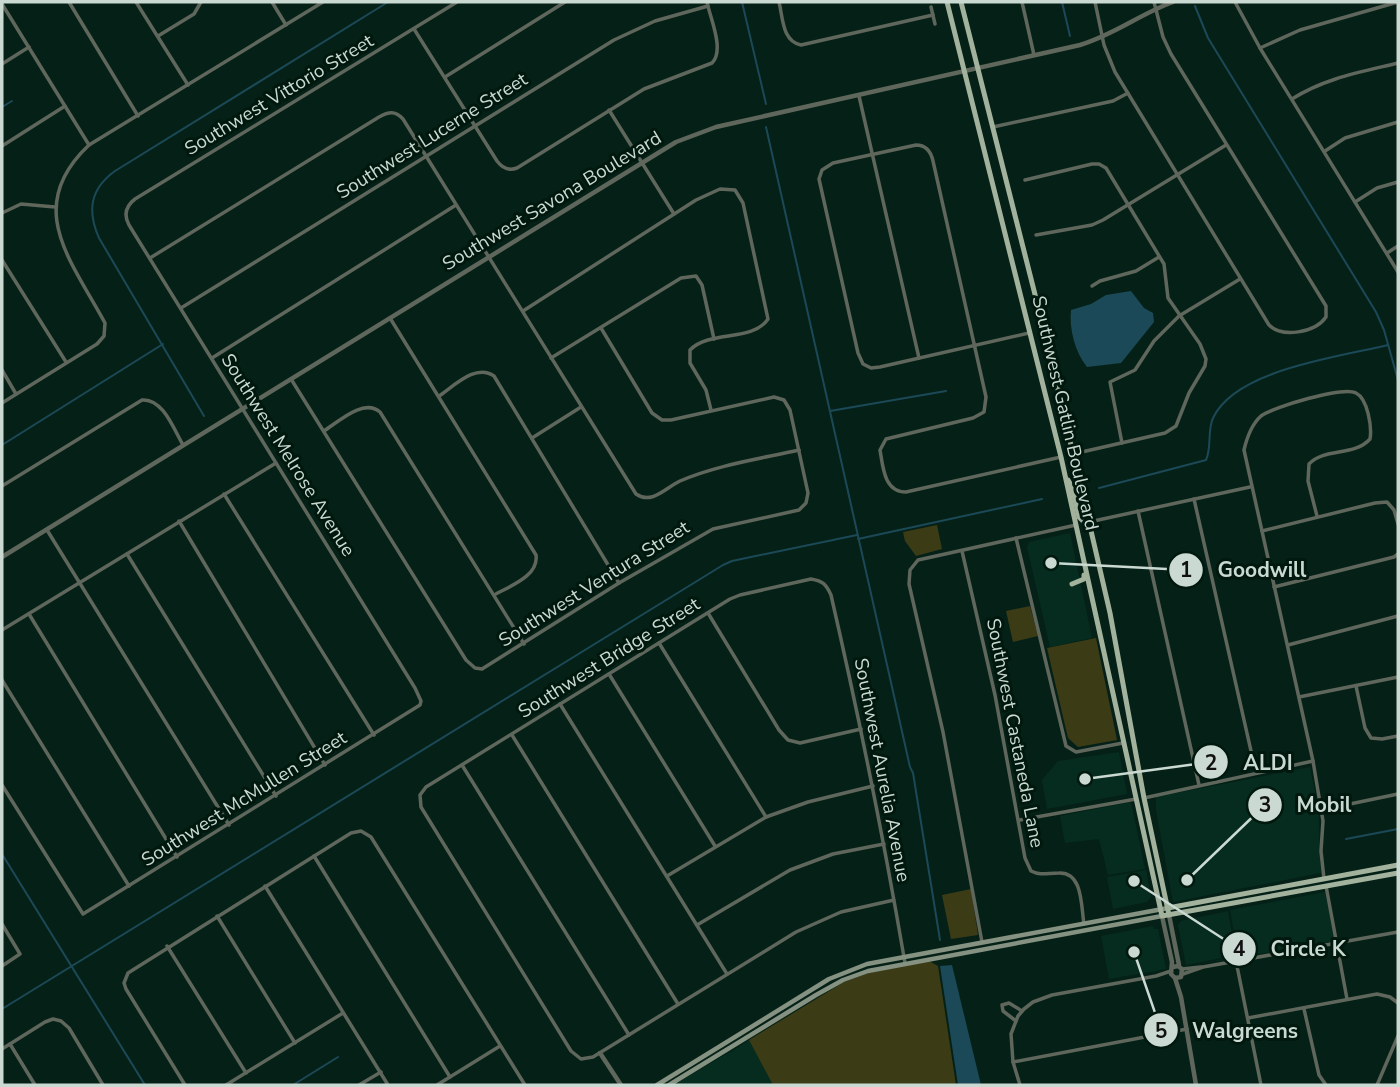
<svg xmlns="http://www.w3.org/2000/svg" width="1400" height="1087" font-family="'Nunito Sans',sans-serif">
  <style>
    .built { fill: #062c1f }
    .green { fill: #3b3b16 }
    .water { fill: #1c4957 }
    .lines { fill: none; stroke-linecap: round; stroke-linejoin: round }
    .stream { stroke: #1c4957; stroke-width: 2 }
    .minor { stroke: #5f665c; stroke-width: 3.5 }
    .tertiary { stroke: #5f665c; stroke-width: 4.5 }
    .secondary { stroke: #859181; stroke-width: 4.5 }
    .primary { stroke: #a3b29d; stroke-width: 5 }
    .labels { text-anchor: middle; dominant-baseline: central; stroke-width: 6; stroke-linejoin: round; paint-order: stroke }
    .street-label { font-size: 19px; fill: #cadad2; stroke: #00180e }
    .leader { fill: none; stroke: #cadad2; stroke-width: 2.5 }
    .callout-dot { fill: #cadad2; stroke: #00180e; stroke-width: 2.5 }
    .mark-label { font-size: 21px; text-anchor: middle; font-weight: bold; fill: #111 }
    .callout-label { font-size: 21px; text-anchor: middle; font-weight: bold; fill: #cadad2; stroke: #00180e; stroke-width: 6; stroke-linejoin: round; paint-order: stroke }
  </style>
  <rect width="100%" height="100%" fill="#052117"/>
  <g class="built">
    <polygon points="1070,533 1092,638 1050,647 1027,547 1029,542"/>
    <polygon points="1119,752 1127,794 1047,809 1042,780 1058,761"/>
    <polygon points="1310,767 1318,807 1321,873 1173,902 1156,810 1156,797"/>
    <polygon points="1131,802 1145,869 1108,875 1099,839 1065,843 1060,816"/>
    <polygon points="1146,870 1151,897 1147,902 1113,909 1107,877"/>
    <polygon points="1325,892 1335,941 1200,964 1238,956 1230,910"/>
    <polygon points="1228,911 1236,955 1186,965 1178,925 1181,921"/>
    <polygon points="1153,926 1154,929 1158,929 1166,969 1109,979 1101,936"/>
    <polygon points="749,1040 773,1085 673,1085 737,1048"/>
  </g>
  <g class="green">
    <polygon points="937,525 942,549 916,556 905,541 903,532"/>
    <polygon points="1030,606 1038,636 1013,642 1006,611"/>
    <polygon points="1096,638 1117,740 1078,747 1068,738 1047,648"/>
    <polygon points="971,889 978,935 951,939 942,895"/>
    <polygon points="929,961 938,966 956,1085 773,1085 749,1040 844,982 868,973"/>
  </g>
  <g class="water">
    <path d="M1131,291L1144,308L1153,313L1154,322L1121,363L1087,367C1075,352 1069,329 1071,310L1091,304L1106,295Z"/>
    <polygon points="952,965 981,1085 958,1085 940,966"/>
  </g>
  <g class="lines">
    <g class="stream">
      <polyline points="742,2 766,104"/>
      <polyline points="1062,2 1070,36"/>
      <polyline points="1195,6 1208,38 1376,312 1384,330 1398,380"/>
      <polyline points="2,107 12,101"/>
      <polyline points="766,127 910,767 913,773 940,940"/>
      <polyline points="830,411 946,391"/>
      <path d="M204,416L99,238C87,211 90,189 115,171L388,2"/>
      <polyline points="2,445 163,344"/>
      <path d="M1099,488L1206,460C1212,447 1207,431 1213,418C1236,369 1340,357 1388,345"/>
      <polyline points="858,539 1042,499"/>
      <polyline points="1346,839 1398,829"/>
      <polyline points="2,854 145,1085"/>
      <polyline points="2,1009 723,565 732,561 857,535"/>
      <polyline points="293,1085 338,1057"/>
    </g>
    <g class="minor">
      <polyline points="69,2 138,116"/>
      <polyline points="136,2 188,85"/>
      <polyline points="272,2 286,25"/>
      <path d="M779,2C783,18 782,41 801,45L933,15"/>
      <polyline points="1022,2 1034,55"/>
      <path d="M1095,2L1104,45L1115,72L1269,325C1282,338 1315,333 1326,317V306L1171,54L1163,37L1154,2"/>
      <polyline points="1235,2 1260,48 1398,272"/>
      <polyline points="2,4 89,145"/>
      <polyline points="931,7 935,24"/>
      <path d="M414,29L497,161C503,169 509,171 517,168L644,89L712,63C725,50 710,18 707,2"/>
      <polyline points="158,36 194,14 201,2"/>
      <polyline points="1260,48 1300,30 1398,2"/>
      <polyline points="2,64 29,47"/>
      <polyline points="445,77 565,2"/>
      <polyline points="859,96 919,358"/>
      <path d="M1292,99C1325,78 1361,72 1398,63"/>
      <polyline points="609,110 674,214"/>
      <polyline points="993,127 1113,101 1128,93"/>
      <polyline points="2,146 65,106"/>
      <polyline points="1325,151 1345,138 1398,122"/>
      <polyline points="1025,180 1092,164 1099,164 1106,168 1164,264 1168,298 1200,344 1206,359 1205,366 1189,393 1176,426 1165,433 1073,454"/>
      <polyline points="1355,202 1377,188 1398,182"/>
      <polyline points="2,213 21,204 55,207"/>
      <polyline points="1036,235 1092,225 1103,220 1226,145"/>
      <polyline points="1387,253 1398,246"/>
      <path d="M150,258L379,117C388,112 395,110 403,119L636,494C652,505 665,488 680,481C717,465 759,459 799,450"/>
      <polyline points="2,260 66,362"/>
      <polyline points="1092,286 1100,281 1136,271 1159,257"/>
      <polyline points="181,308 614,40 655,21 708,6"/>
      <path d="M523,311L696,200L720,189L735,190L743,203L768,319C753,342 709,330 690,350V363L706,390L711,410"/>
      <path d="M390,318L536,555C539,576 510,586 494,595"/>
      <path d="M1029,333L880,367L871,368L863,364L858,353L819,179L822,170L833,163L916,145C926,145 931,152 933,161L986,397L984,412L973,418L886,439L880,450C883,467 884,492 906,492L1061,457"/>
      <polyline points="212,358 456,205"/>
      <polyline points="551,358 681,278 696,276 702,285 714,339"/>
      <polyline points="2,370 16,394"/>
      <polyline points="291,379 466,660 475,668 482,669 619,583 713,529 799,510 806,503 808,493 790,410 784,400 774,397 671,420 662,420 652,413 601,328"/>
      <path d="M439,396C454,386 476,363 494,376L619,583"/>
      <path d="M2,403L97,344L104,336L105,323C71,260 23,207 89,145L323,2"/>
      <path d="M324,431C339,421 364,398 380,412L524,644"/>
      <polyline points="532,438 581,407"/>
      <polyline points="1122,443 1110,382 1135,370 1154,341 1179,316 1240,279"/>
      <path d="M2,486L142,400C163,398 174,430 183,445"/>
      <polyline points="224,494 374,735"/>
      <polyline points="1194,499 1256,773"/>
      <polyline points="1138,511 1199,785"/>
      <path d="M1317,516L1308,481L1309,464C1325,447 1354,457 1370,439C1372,428 1368,399 1356,393C1343,386 1273,407 1261,416C1251,425 1247,437 1244,450L1313,761L1323,821L1321,851L1324,879"/>
      <polyline points="179,521 325,765"/>
      <polyline points="1089,522 1250,487"/>
      <polyline points="47,530 229,825"/>
      <polyline points="1262,531 1375,503 1387,502 1394,510 1398,524"/>
      <polyline points="1016,538 1066,746 1076,752 1123,743"/>
      <path d="M962,551L995,695L1025,858L1031,871C1041,876 1047,873 1059,873C1083,872 1081,906 1084,924"/>
      <polyline points="127,554 276,796"/>
      <polyline points="1274,587 1394,557 1398,554"/>
      <polyline points="708,613 779,730 788,740 800,743 861,729"/>
      <polyline points="29,614 177,857"/>
      <polyline points="2,630 276,463"/>
      <polyline points="659,643 766,817"/>
      <polyline points="1288,645 1398,616"/>
      <polyline points="609,674 715,846"/>
      <polyline points="2,680 129,886"/>
      <polyline points="1356,686 1365,728 1371,738 1382,739 1398,736"/>
      <polyline points="1299,697 1398,677"/>
      <polyline points="560,704 727,974"/>
      <polyline points="512,735 678,1004"/>
      <polyline points="462,765 629,1035"/>
      <path d="M2,785L83,914L420,705L421,701L415,688L129,225C123,214 126,206 135,199L457,2"/>
      <polyline points="1144,798 1313,761"/>
      <polyline points="1321,810 1398,794"/>
      <polyline points="1020,820 1136,799"/>
      <polyline points="314,856 450,1077"/>
      <polyline points="667,876 766,817 808,802 873,786"/>
      <polyline points="265,886 388,1085"/>
      <polyline points="1326,886 1347,999"/>
      <path d="M894,900L841,912L796,932L593,1057L581,1059L571,1051L421,807L420,795L426,787L730,599L740,595L811,579C823,581 826,584 831,595C859,717 884,840 905,963"/>
      <polyline points="217,916 295,1043"/>
      <polyline points="2,924 20,954 2,966"/>
      <polyline points="697,925 790,870 833,854 884,844"/>
      <polyline points="982,942 943,732 909,584 910,570 918,560 1076,525"/>
      <polyline points="167,946 246,1073"/>
      <polyline points="1236,961 1261,1085"/>
      <polyline points="1182,969 1201,967"/>
      <polyline points="1183,974 1203,967 1398,932"/>
      <polyline points="1304,1009 1319,1075 1326,1085"/>
      <polyline points="1248,1018 1377,994 1390,997 1398,1003"/>
      <polyline points="1016,1021 1003,1011 1002,1005 1009,1003 1022,1011"/>
      <polyline points="10,1044 35,1085"/>
      <polyline points="2,1049 45,1022 53,1019 61,1021 69,1028 103,1085"/>
      <polyline points="1013,1062 1187,1029"/>
      <polyline points="185,1085 126,989 124,983 128,973 351,833 361,831 371,837 525,1085"/>
      <polyline points="226,1085 343,1013"/>
      <polyline points="359,1085 381,1072"/>
      <polyline points="437,1085 500,1046"/>
      <polyline points="1020,1085 1013,1062 1011,1034 1018,1016 1024,1009 1033,1002 1052,995 1156,976 1171,971"/>
      <polyline points="1377,1085 1398,1036"/>
    </g>
    <g class="tertiary">
      <path d="M2,557L676,142L716,127L1080,45C1114,35 1140,14 1173,2"/>
      <polyline points="1169,915 1179,965"/>
      <polyline points="1162,916 1172,962 1171,974 1175,978 1181,977 1182,969 1178,966 1173,967"/>
      <polyline points="1175,978 1181,997 1196,1085"/>
      <polyline points="600,1053 621,1085"/>
    </g>
    <g class="secondary">
      <polyline points="657,1085 829,979 867,964 1168,908"/>
      <polyline points="669,1085 816,995 843,980 868,971 1162,916"/>
    </g>
    <g class="primary">
      <polyline points="947,2 1061,457 1162,916 1398,873"/>
      <polyline points="961,2 1045,334 1089,522 1110,613 1144,798 1169,915"/>
      <polyline points="1068,480 1072,487 1079,517 1082,520 1089,522"/>
      <polyline points="1072,584 1084,579 1084,575"/>
      <polyline points="1168,908 1398,865"/>
    </g>
  </g>
  <g class="labels">
    <g class="street-label">
      <text transform="translate(279 95) rotate(-31)">Southwest Vittorio Street</text>
      <text transform="translate(432 136) rotate(-32)">Southwest Lucerne Street</text>
      <text transform="translate(552 201) rotate(-31)">Southwest Savona Boulevard</text>
      <text transform="translate(1065 413) rotate(77)">Southwest Gatlin Boulevard</text>
      <text transform="translate(288 455) rotate(58)">Southwest Melrose Avenue</text>
      <text transform="translate(594 584) rotate(-32)">Southwest Ventura Street</text>
      <text transform="translate(609 658) rotate(-32)">Southwest Bridge Street</text>
      <text transform="translate(1015 733) rotate(79)">Southwest Castaneda Lane</text>
      <text transform="translate(882 770) rotate(79)">Southwest Aurelia Avenue</text>
      <text transform="translate(244 799) rotate(-32)">Southwest McMullen Street</text>
    </g>
  </g>
  <path class="leader" d="M1051 563L1186 570M1085 779L1211 762M1187 880L1265 805M1134 881L1239 949M1134 952L1161 1030"/>
  <g class="callout-dot">
    <circle cx="1051" cy="563" r="7"/>
    <circle cx="1085" cy="779" r="7"/>
    <circle cx="1187" cy="880" r="7"/>
    <circle cx="1134" cy="881" r="7"/>
    <circle cx="1134" cy="952" r="7"/>
    <circle cx="1186" cy="570" r="18"/>
    <circle cx="1211" cy="762" r="18"/>
    <circle cx="1265" cy="805" r="18"/>
    <circle cx="1239" cy="949" r="18"/>
    <circle cx="1161" cy="1030" r="18"/>
  </g>
  <g class="mark-label">
    <text x="1186" y="577">1</text>
    <text x="1211" y="770">2</text>
    <text x="1265" y="812">3</text>
    <text x="1239" y="956">4</text>
    <text x="1161" y="1038">5</text>
  </g>
  <g class="callout-label">
    <text x="1262" y="577">Goodwill</text>
    <text x="1268" y="770">ALDI</text>
    <text x="1324" y="812">Mobil</text>
    <text x="1308" y="956">Circle K</text>
    <text x="1245" y="1038">Walgreens</text>
  </g>
  <rect width="1400" height="1087" fill="none" stroke="#cadad2" stroke-width="7"/>
</svg>
